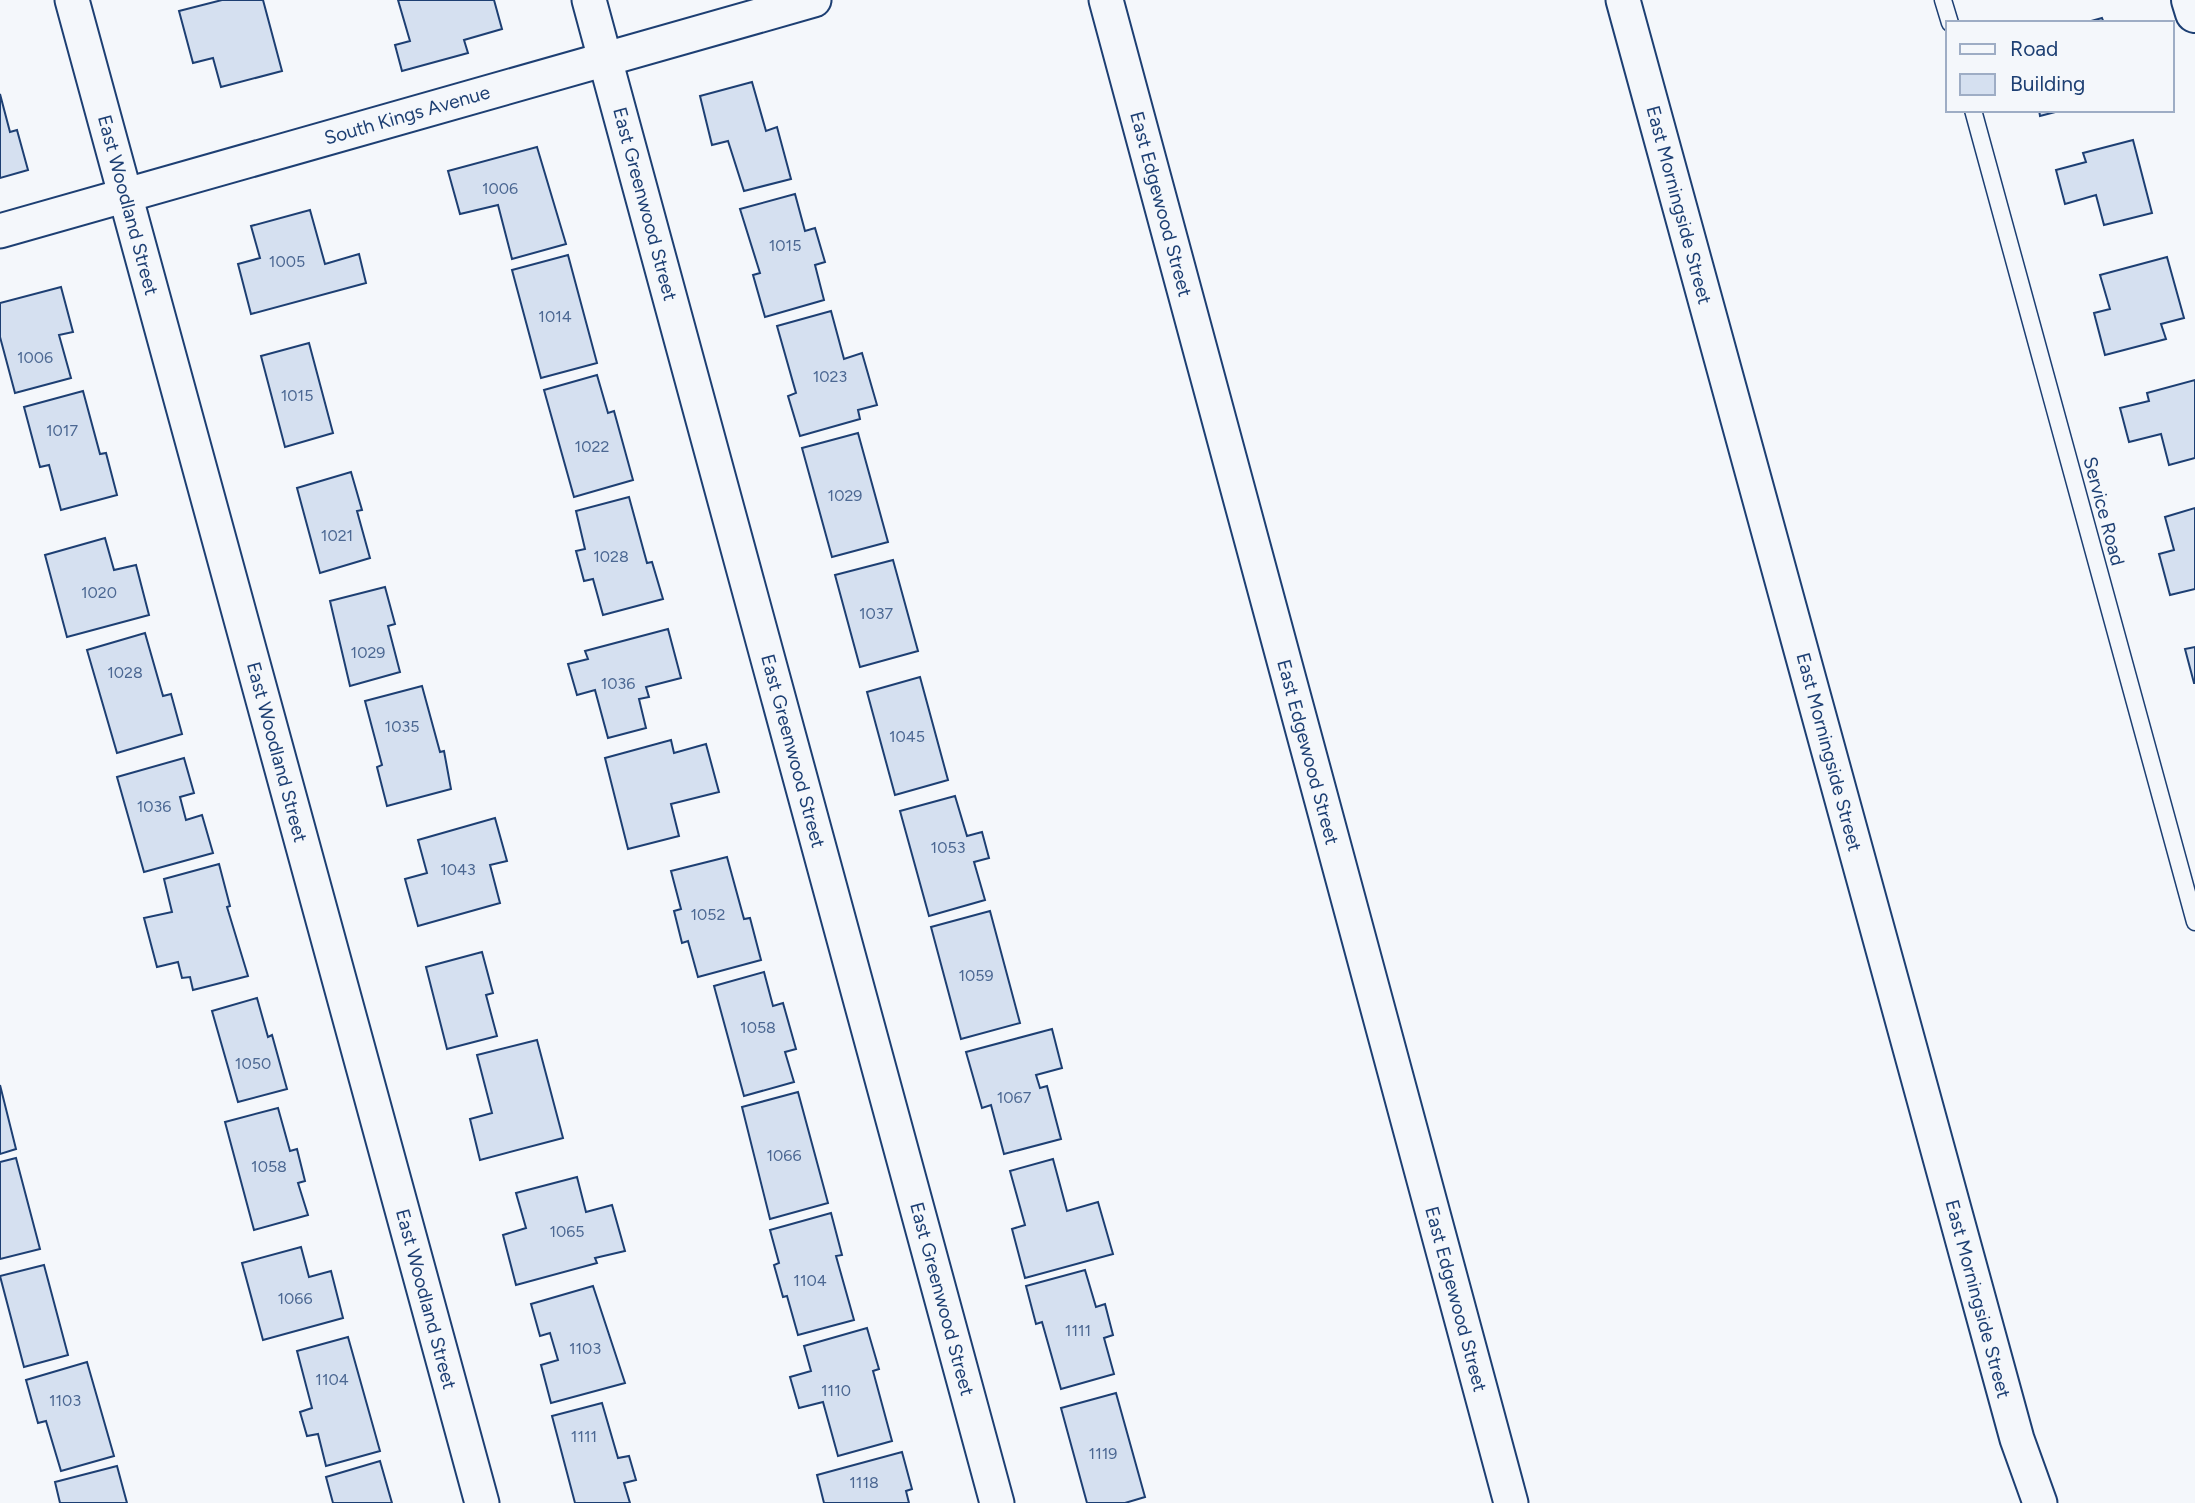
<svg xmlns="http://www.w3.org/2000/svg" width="2195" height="1503" font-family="Figtree,sans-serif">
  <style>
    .building { fill: #d5e0f0; stroke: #1d3f73; stroke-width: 2 }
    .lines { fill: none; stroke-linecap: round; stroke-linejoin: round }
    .lane-casing { stroke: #1d3f73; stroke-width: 19 }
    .street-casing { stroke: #1d3f73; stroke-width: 37 }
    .secondary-casing { stroke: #1d3f73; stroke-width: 42 }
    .lane { stroke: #f4f7fb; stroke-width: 16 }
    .street { stroke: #f4f7fb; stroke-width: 33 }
    .secondary { stroke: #f4f7fb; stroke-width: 38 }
    .labels { text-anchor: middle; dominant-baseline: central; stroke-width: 5; stroke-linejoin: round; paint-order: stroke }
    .number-label { font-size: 16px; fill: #4b6792 }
    .street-label { font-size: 19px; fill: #1d3f73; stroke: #f4f7fb }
  </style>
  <rect width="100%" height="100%" fill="#f4f7fb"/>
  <g class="building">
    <polygon points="222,0 263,0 282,71 221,87 213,58 193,63 179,11"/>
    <polygon points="398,0 494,0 502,29 464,40 468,53 402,71 395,45 410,41"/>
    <polygon points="2102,18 2104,23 2084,23"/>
    <polygon points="752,82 766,131 777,127 791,179 744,191 728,141 712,145 700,96"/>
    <polygon points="0,94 10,132 17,130 28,170 0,178"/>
    <polygon points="2039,110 2063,110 2040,116"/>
    <polygon points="2133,140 2152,213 2104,225 2096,195 2065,204 2056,170 2086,162 2083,153"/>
    <polygon points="537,147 566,244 512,259 498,205 460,214 448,171"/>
    <polygon points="795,194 805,231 815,228 825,262 815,265 824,300 765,317 753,275 760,273 740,209"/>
    <polygon points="310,210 325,264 359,254 366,283 251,314 238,264 260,258 251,226"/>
    <polygon points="568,255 597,363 541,378 512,270"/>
    <polygon points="2167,257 2184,318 2161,324 2166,339 2105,355 2094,313 2110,309 2100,275"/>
    <polygon points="61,287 73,332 59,335 71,378 15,393 0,337 0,303"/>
    <polygon points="831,311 844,359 862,353 877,405 858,410 860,419 800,436 788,396 796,393 777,326"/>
    <polygon points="309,343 333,433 285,447 261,356"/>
    <polygon points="597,375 608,413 614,411 633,480 574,497 544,390"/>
    <polygon points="2195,380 2195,458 2169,465 2161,434 2129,442 2120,408 2149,401 2147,393"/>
    <polygon points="83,391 100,454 106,453 117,495 61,510 49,465 40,467 24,407"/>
    <polygon points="858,433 888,542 832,557 802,448"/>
    <polygon points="351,472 362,510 357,511 370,558 320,573 297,488"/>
    <polygon points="629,497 647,563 652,562 663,599 603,615 593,579 584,581 576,551 585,549 576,511"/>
    <polygon points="2195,508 2195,589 2170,595 2159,554 2174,550 2165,517"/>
    <polygon points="105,538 114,570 136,565 149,615 67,637 45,555"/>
    <polygon points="893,560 918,651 860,667 835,575"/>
    <polygon points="385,587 395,624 388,626 400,672 350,686 330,601"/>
    <polygon points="668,629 681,678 646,687 649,697 639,699 646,728 608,738 595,690 577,695 568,664 588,659 585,651"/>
    <polygon points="145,633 163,696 171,694 182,734 117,753 87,650"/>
    <polygon points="2195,647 2195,683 2194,683 2185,649"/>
    <polygon points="920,677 948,780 895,795 867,692"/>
    <polygon points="422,686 440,752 444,751 451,789 387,806 377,767 382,765 365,701"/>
    <polygon points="671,740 674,753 706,744 719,792 671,804 679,836 628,849 605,758"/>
    <polygon points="184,758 194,793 180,797 186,820 202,815 213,853 144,872 117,777"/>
    <polygon points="955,796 967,836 982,832 989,858 974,862 985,900 929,916 900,811"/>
    <polygon points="495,818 507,861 490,865 500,903 418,926 405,879 427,873 418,840"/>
    <polygon points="727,857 744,919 750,918 761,960 698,977 688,941 682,943 674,911 681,909 671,871"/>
    <polygon points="219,864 230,906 227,907 248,976 193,990 190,977 182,978 178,962 157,967 144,918 172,912 164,879"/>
    <polygon points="990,911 1020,1023 961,1039 931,927"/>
    <polygon points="482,952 493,993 486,995 497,1036 447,1049 426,967"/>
    <polygon points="764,972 773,1006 783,1003 796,1049 785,1052 794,1082 744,1096 714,986"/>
    <polygon points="257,998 268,1037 272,1035 287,1089 238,1102 212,1011"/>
    <polygon points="1052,1029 1062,1068 1036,1075 1040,1088 1047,1086 1061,1139 1004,1154 991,1105 982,1108 966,1052"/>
    <polygon points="537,1040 563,1138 480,1160 470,1119 492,1113 477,1055"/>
    <polygon points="0,1085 16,1149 0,1154"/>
    <polygon points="798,1092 828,1203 770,1219 742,1107"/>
    <polygon points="278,1108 290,1151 297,1149 305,1181 298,1183 308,1215 254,1230 225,1122"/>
    <polygon points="16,1158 40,1249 0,1259 0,1162"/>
    <polygon points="1053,1159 1067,1211 1098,1202 1113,1254 1025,1278 1012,1229 1025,1225 1010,1171"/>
    <polygon points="577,1177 586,1212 612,1205 625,1251 595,1258 597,1263 516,1285 503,1235 526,1228 516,1193"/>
    <polygon points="831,1213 842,1255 836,1256 854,1320 798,1335 787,1296 783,1297 774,1265 779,1263 770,1230"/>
    <polygon points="301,1247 309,1277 331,1271 343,1318 263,1340 242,1263"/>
    <polygon points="44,1265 68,1355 24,1367 0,1276"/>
    <polygon points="1085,1270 1096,1307 1105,1304 1113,1335 1104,1338 1114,1374 1061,1389 1042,1322 1036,1324 1026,1286"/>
    <polygon points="593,1286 625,1383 551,1403 541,1365 558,1360 550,1333 540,1336 531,1304"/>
    <polygon points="867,1328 879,1369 873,1371 892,1441 838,1456 823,1402 799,1408 790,1377 811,1371 804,1346"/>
    <polygon points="348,1337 380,1451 326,1466 318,1434 307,1436 300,1412 312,1408 297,1351"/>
    <polygon points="87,1362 114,1456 61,1471 46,1421 38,1423 26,1380"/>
    <polygon points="1116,1393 1145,1497 1125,1503 1087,1503 1061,1408"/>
    <polygon points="602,1403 618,1458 629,1456 636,1480 624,1483 630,1503 575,1503 552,1416"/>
    <polygon points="902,1452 912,1489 906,1491 909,1503 824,1503 817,1475"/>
    <polygon points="380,1461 392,1503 333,1503 326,1477"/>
    <polygon points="117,1466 127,1503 60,1503 55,1482"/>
  </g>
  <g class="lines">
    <g class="lane-casing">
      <g id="lane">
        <polyline points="1943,0 1950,23"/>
        <polyline points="1973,110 2195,922"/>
      </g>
    </g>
    <g class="street-casing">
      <g id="street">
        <polyline points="72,0 482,1503"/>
        <polyline points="589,0 997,1503"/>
        <polyline points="1106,0 1511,1503"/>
        <polyline points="1623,0 2017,1439 2040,1503"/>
        <polyline points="0,231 814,0"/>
      </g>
    </g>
    <g class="secondary-casing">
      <polyline id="secondary" points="2191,0 2195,13"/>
    </g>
    <use href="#lane" class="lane"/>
    <use href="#street" class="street"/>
    <use href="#secondary" class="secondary"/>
  </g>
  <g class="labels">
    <g class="number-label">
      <text x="500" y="188">1006</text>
      <text x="785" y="245">1015</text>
      <text x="287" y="261">1005</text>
      <text x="555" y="316">1014</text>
      <text x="35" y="357">1006</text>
      <text x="830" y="376">1023</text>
      <text x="297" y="395">1015</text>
      <text x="62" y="430">1017</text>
      <text x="592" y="446">1022</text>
      <text x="845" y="495">1029</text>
      <text x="337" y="535">1021</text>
      <text x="611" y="556">1028</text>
      <text x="99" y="592">1020</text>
      <text x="876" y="613">1037</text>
      <text x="368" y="652">1029</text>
      <text x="125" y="672">1028</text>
      <text x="618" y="683">1036</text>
      <text x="402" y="726">1035</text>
      <text x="907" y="736">1045</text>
      <text x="154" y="806">1036</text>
      <text x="948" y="847">1053</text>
      <text x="458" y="869">1043</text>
      <text x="708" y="914">1052</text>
      <text x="976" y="975">1059</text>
      <text x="758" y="1027">1058</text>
      <text x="253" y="1063">1050</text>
      <text x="1014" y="1097">1067</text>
      <text x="784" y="1155">1066</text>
      <text x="269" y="1166">1058</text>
      <text x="567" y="1231">1065</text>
      <text x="810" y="1280">1104</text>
      <text x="295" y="1298">1066</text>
      <text x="1078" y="1330">1111</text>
      <text x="585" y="1348">1103</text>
      <text x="332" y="1379">1104</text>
      <text x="836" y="1390">1110</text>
      <text x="65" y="1400">1103</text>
      <text x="584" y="1436">1111</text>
      <text x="1103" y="1453">1119</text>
      <text x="864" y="1482">1118</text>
    </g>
    <g class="street-label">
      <text transform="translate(407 115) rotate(-16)">South Kings Avenue</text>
      <text transform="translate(645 204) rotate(75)">East Greenwood Street</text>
      <text transform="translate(1161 204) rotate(75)">East Edgewood Street</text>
      <text transform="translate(128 205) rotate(75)">East Woodland Street</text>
      <text transform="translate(1679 205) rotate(75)">East Morningside Street</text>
      <text transform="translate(2104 511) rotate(75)">Service Road</text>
      <text transform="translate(793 751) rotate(75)">East Greenwood Street</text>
      <text transform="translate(277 752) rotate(75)">East Woodland Street</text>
      <text transform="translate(1308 752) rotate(75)">East Edgewood Street</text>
      <text transform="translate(1829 752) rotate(75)">East Morningside Street</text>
      <text transform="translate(426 1299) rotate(75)">East Woodland Street</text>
      <text transform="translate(942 1299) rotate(75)">East Greenwood Street</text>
      <text transform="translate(1456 1299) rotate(75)">East Edgewood Street</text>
      <text transform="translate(1978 1299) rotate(75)">East Morningside Street</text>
    </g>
  </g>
  <rect x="1946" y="21" width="228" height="91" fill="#f4f7fb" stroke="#9eadc5" stroke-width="2"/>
  <rect x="1960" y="44" width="35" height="10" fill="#f4f7fb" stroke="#9eadc5" stroke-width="2"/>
  <text x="2010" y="56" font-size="21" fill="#1d3f73">Road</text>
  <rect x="1960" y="74" width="35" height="21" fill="#d5e0f0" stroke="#9eadc5" stroke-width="2"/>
  <text x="2010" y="91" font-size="21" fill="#1d3f73">Building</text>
</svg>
